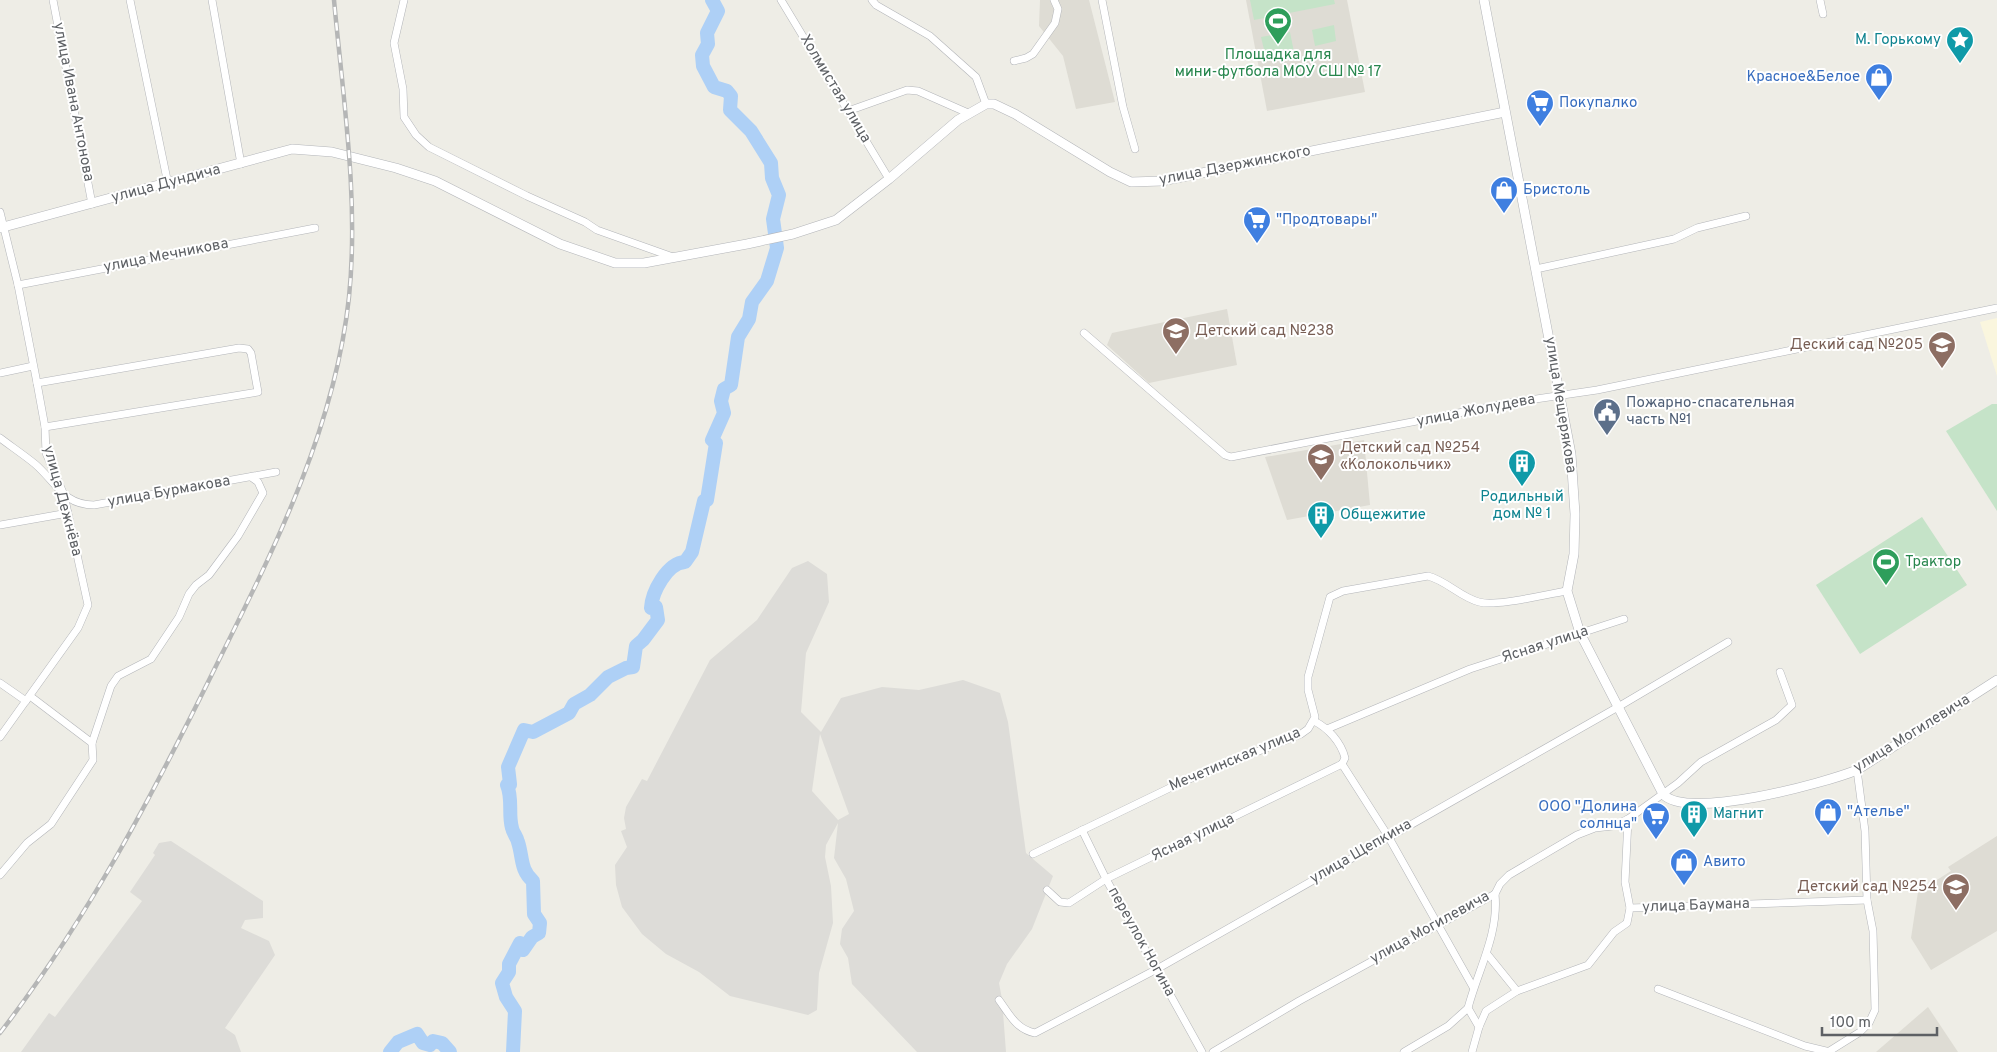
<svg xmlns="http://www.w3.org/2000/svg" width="1997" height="1052" font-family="Overpass,sans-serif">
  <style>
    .commercial { fill: #faf6de }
    .industrial { fill: #dddcd8; fill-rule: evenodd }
    .education { fill: #dedcd4 }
    .green { fill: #c5e3c8 }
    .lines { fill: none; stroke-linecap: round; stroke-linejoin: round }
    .river { stroke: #aed0f6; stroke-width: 14 }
    .minor-casing { stroke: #b3b5b9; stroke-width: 8 }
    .tertiary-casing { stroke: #b3b5b9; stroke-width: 10 }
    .minor { stroke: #fff; stroke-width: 7 }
    .tertiary { stroke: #fff; stroke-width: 9 }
    .rail-casing { stroke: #b5b6b6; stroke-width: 4.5 }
    .rail { stroke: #fff; stroke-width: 2.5; stroke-dasharray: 8; stroke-linecap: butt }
    .labels { text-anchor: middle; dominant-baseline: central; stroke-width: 4; stroke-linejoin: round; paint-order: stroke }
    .culture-label { font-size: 15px; fill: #0d838f; stroke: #fff; text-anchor: start }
    .leisure-label { font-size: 15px; fill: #27864d; stroke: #fff }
    .shop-label { font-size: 15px; fill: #366cbe; stroke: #fff; text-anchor: start }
    .street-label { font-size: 15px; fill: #5d6064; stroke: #fff }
    .education-label { font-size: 15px; fill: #785e54; stroke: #fff; text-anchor: start }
    .service-label { font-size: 15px; fill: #4e5e75; stroke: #fff; text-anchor: start }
  </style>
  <rect width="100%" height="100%" fill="#eeede6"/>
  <polygon class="commercial" points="1997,318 1997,376 1980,322"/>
  <g class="industrial">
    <path d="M808,561L827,574L829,602L806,653L801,712L821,732L841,698L882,687L919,690L963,680L1000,693L1008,722L1026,853L1053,876L1032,929L1007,964L999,983L1002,999L1006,1052H917L852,984L848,958L840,944L842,929L854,911L846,879L834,858L838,823L826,845L825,857L831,886L833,923L819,973L817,1010L808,1015L730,996L699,972L666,954L642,934L622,907L616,885L615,865L627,847L621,831L626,829L624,818L626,807L642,779L647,781L710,660L757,620L792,568ZM820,734L849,814L838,820L812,791Z"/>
    <polygon points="171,841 263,901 263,918 245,920 241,928 269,941 275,955 225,1028 235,1035 241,1052 21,1052 49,1013 55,1017 142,901 130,892 155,855 153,853 159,843"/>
  </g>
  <g class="education">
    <polygon points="1040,0 1089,0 1115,102 1076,109 1063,56 1039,26"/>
    <polygon points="1246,0 1347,0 1365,92 1267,111"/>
    <polygon points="1227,309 1237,365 1149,383 1107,345 1112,333"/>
    <polygon points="1364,440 1370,505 1287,520 1265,457"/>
    <polygon points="1997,836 1997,931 1931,970 1911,938 1918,892 1951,871 1948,867"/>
    <polygon points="1928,1007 1958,1052 1876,1052"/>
  </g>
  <g class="green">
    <polygon points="1250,0 1334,0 1335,4 1254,20"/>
    <polygon points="1334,25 1336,41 1315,46 1312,30"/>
    <polygon points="1290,32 1294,52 1266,58 1261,37"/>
    <polygon points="1992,404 1997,404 1997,511 1946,431"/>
    <polygon points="1922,517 1967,585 1860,654 1816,585"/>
  </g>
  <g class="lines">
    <g class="river">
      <polyline points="390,1052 398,1042 417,1034 423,1043 430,1045 433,1041 442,1043 450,1052"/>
      <path d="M513,1052L515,1011L506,997L502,983L509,972V964L520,943L523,950L532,937L539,933L540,923L534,914L533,881C520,870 523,857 518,842C517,837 513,833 512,828C508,814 513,799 507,785L510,784L508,767L524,730L533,732L569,713L574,704L590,695L608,677L626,668L633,667L636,646L643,640L658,620L656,607L651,608C652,592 667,563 685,562L692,552L704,501L707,500L716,443L712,440L724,413L721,401L724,389L731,385L738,337L749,319L752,302L767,281L777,248L773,219L779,195L772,178L771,163L751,131L730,110L731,96L727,91L714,87L703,66L702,55L708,44L707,33L718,11L712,0"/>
    </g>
    <g class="minor-casing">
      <g id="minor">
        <polyline points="53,0 92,204"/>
        <polyline points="130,0 168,184"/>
        <polyline points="212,0 241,164"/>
        <polyline points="404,0 394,43 403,89 404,117 416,135 429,147 527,196 585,222 597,230 673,257"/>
        <polyline points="781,0 889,179"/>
        <polyline points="872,0 876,5 930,36 976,77 986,104"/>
        <polyline points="1102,0 1123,107 1135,149"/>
        <polyline points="1820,0 1823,14"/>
        <polyline points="1014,61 1026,58 1033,54 1055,23 1058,9 1054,0"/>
        <polyline points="848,111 907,90 918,91 968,113"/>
        <polyline points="0,212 18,285 37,383 45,427 46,453 64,495 88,605 78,628 0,737"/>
        <polyline points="1536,269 1674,239 1697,228 1746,216"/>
        <polyline points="18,285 315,228"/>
        <polyline points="1084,333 1225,455 1231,457 1515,402 1597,390 1997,308"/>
        <polyline points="0,373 33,366"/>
        <polyline points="37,383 239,348 248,349 251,353 258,392 45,427"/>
        <path d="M0,438C12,447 24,455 35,464C56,482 63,505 94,505L276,472"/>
        <polyline points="0,525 68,513"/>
        <polyline points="0,683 26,701"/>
        <polyline points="30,696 92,743"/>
        <path d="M1314,721C1328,728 1341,742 1345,758L1342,764"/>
        <polyline points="1327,729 1470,669 1624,619"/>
        <polyline points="1342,764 1388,836 1473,987"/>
        <polyline points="1628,819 1625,882 1630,908"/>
        <polyline points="1082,830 1106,879 1202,1052"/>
        <path d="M1033,854L1182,782L1301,734L1308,729L1315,717L1308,690V677L1330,597L1343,591L1428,576C1447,581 1460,597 1479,602C1497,607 1546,594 1567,591"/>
        <polyline points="0,875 27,843 51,824 93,760 92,743 111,686 118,676 151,659 179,617 189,594 196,585 209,575 238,536 263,493 258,482 251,477"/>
        <polyline points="1047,890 1060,902 1069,903 1106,879 1342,764"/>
        <polyline points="1487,954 1517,991 1588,965 1614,932 1627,923 1630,908 1867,900"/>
        <polyline points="1658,989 1805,1046 1830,1052"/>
        <path d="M999,1000C1010,1015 1016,1029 1035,1033L1157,969L1618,707L1728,642"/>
        <polyline points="1479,1027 1486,1011 1517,991"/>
        <polyline points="1213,1052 1299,1001 1495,894 1500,884 1509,875 1577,835 1595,828 1613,826 1628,819 1678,783 1701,762 1776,720 1792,705 1780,672"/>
        <polyline points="1404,1052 1448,1026 1468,1008"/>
        <path d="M1472,1052L1479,1027L1468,1008C1478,970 1499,934 1495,894"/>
        <polyline points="1828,1052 1860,1032 1869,1023 1875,1010 1873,931 1867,900 1865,831 1857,770"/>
      </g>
    </g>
    <g class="tertiary-casing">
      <g id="tertiary">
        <path d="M1484,0L1571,454L1575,514L1574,554L1567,591L1580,633L1663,794C1686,821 1825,783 1857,770L1997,680"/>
        <polyline points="0,228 292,149 332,152 396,168 435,181 560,244 615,263 644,263 747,244 793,234 836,220 889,179 958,120 986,104 994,104 1015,114 1110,172 1131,182 1162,181 1505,112"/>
      </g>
    </g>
    <use href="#minor" class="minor"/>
    <use href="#tertiary" class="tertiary"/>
    <g class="rail-casing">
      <path id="rail" d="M0,1033C89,917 152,796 216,666C274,549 335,429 349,297C359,199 343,98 334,0"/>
    </g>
    <use href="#rail" class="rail"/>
  </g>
  <defs>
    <g id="stadium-pin" transform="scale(1.4375)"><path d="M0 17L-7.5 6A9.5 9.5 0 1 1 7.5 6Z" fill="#2e9e5b" stroke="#fff"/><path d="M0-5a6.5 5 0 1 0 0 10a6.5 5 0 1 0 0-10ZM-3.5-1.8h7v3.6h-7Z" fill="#fff"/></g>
    <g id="sight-pin" transform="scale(1.4375)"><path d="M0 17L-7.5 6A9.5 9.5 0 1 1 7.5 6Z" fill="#0f9aa8" stroke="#fff"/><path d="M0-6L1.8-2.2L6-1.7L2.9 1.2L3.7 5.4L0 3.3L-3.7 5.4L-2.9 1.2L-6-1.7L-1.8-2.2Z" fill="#fff"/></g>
    <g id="shop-pin" transform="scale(1.4375)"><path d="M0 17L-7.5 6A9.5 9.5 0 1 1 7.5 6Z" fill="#3f7fe0" stroke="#fff"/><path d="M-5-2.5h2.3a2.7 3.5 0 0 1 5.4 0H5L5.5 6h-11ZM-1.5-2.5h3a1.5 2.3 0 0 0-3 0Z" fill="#fff"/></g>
    <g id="supermarket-pin" transform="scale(1.4375)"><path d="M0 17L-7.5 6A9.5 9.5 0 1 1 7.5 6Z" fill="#3f7fe0" stroke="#fff"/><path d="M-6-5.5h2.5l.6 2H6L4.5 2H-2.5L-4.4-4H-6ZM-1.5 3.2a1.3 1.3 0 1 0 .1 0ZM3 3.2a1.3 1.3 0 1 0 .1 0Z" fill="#fff"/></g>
    <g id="school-pin" transform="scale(1.4375)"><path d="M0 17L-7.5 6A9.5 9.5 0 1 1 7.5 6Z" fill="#8d6e63" stroke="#fff"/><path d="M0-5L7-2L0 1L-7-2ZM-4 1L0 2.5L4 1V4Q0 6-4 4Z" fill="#fff"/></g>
    <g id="civic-pin" transform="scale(1.4375)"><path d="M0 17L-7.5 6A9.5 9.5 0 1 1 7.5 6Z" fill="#5c6f8a" stroke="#fff"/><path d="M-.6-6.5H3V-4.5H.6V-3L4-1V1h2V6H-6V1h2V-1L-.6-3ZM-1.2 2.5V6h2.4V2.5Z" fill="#fff"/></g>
    <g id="building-pin" transform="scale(1.4375)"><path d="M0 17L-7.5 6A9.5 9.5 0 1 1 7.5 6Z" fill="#0f9aa8" stroke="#fff"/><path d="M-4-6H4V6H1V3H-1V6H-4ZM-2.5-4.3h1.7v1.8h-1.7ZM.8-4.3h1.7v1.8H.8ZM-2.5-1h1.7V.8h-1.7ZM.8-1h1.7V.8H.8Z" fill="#fff"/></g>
  </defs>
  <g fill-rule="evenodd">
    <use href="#stadium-pin" x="1278" y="21"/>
    <use href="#sight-pin" x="1960" y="40"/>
    <use href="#shop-pin" x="1879" y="77"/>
    <use href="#supermarket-pin" x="1540" y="103"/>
    <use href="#shop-pin" x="1504" y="190"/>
    <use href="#supermarket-pin" x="1257" y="220"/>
    <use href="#school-pin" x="1176" y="331"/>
    <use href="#school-pin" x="1942" y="345"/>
    <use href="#civic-pin" x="1607" y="412"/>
    <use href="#school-pin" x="1321" y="457"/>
    <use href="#building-pin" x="1522" y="463"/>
    <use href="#building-pin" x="1321" y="515"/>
    <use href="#stadium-pin" x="1886" y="562"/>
    <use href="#shop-pin" x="1828" y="812"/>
    <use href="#building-pin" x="1694" y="814"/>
    <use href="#supermarket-pin" x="1656" y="816"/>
    <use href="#shop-pin" x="1684" y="862"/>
    <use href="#school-pin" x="1956" y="887"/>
  </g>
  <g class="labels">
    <g class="culture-label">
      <text x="1941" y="40" text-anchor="end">М. Горькому</text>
      <text x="1522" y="497" text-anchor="middle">Родильный<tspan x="1522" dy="17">дом № 1</tspan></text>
      <text x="1340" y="515">Общежитие</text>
      <text x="1713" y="814">Магнит</text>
    </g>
    <g class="leisure-label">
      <text x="1278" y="55">Площадка для<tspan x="1278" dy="17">мини-футбола МОУ СШ № 17</tspan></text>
      <text x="1905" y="562" text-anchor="start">Трактор</text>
    </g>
    <g class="shop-label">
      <text x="1860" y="77" text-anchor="end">Красное&amp;Белое</text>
      <text x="1559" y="103">Покупалко</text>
      <text x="1523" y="190">Бристоль</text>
      <text x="1276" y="220">"Продтовары"</text>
      <text x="1637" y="807" text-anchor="end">ООО "Долина<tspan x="1637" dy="17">солнца"</tspan></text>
      <text x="1847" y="812">"Ателье"</text>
      <text x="1703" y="862">Авито</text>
    </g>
    <g class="street-label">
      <text transform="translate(835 89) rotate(59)">Холмистая улица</text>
      <text transform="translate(73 102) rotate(79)">улица Ивана Антонова</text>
      <text transform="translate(1235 166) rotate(-11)">улица Дзержинского</text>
      <text transform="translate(166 184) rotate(-15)">улица Дундича</text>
      <text transform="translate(166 256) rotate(-11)">улица Мечникова</text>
      <text transform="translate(1560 405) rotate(81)">улица Мещерякова</text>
      <text transform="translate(1476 411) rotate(-11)">улица Жолудева</text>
      <text transform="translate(169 492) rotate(-10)">улица Бурмакова</text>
      <text transform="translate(62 501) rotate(75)">улица Дежнёва</text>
      <text transform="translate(1545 645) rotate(-18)">Ясная улица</text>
      <text transform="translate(1912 734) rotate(-32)">улица Могилевича</text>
      <text transform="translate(1235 760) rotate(-23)">Мечетинская улица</text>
      <text transform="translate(1193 838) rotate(-26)">Ясная улица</text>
      <text transform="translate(1361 852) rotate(-30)">улица Щепкина</text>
      <text transform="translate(1696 906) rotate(-2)">улица Баумана</text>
      <text transform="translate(1430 928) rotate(-29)">улица Могилевича</text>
      <text transform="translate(1141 942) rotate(61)">переулок Ногина</text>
    </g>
    <g class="education-label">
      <text x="1195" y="331">Детский сад №238</text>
      <text x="1923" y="345" text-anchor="end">Деский сад №205</text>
      <text x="1340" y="448">Детский сад №254<tspan x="1340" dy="17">«Колокольчик»</tspan></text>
      <text x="1937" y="887" text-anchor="end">Детский сад №254</text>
    </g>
    <g class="service-label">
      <text x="1626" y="403">Пожарно-спасательная<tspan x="1626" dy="17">часть №1</tspan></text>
    </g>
  </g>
  <path d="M1822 1027v8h115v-8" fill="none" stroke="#5d6064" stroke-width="2.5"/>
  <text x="1830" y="1027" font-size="15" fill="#5d6064" stroke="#ffffff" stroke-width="4" paint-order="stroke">100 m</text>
</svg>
